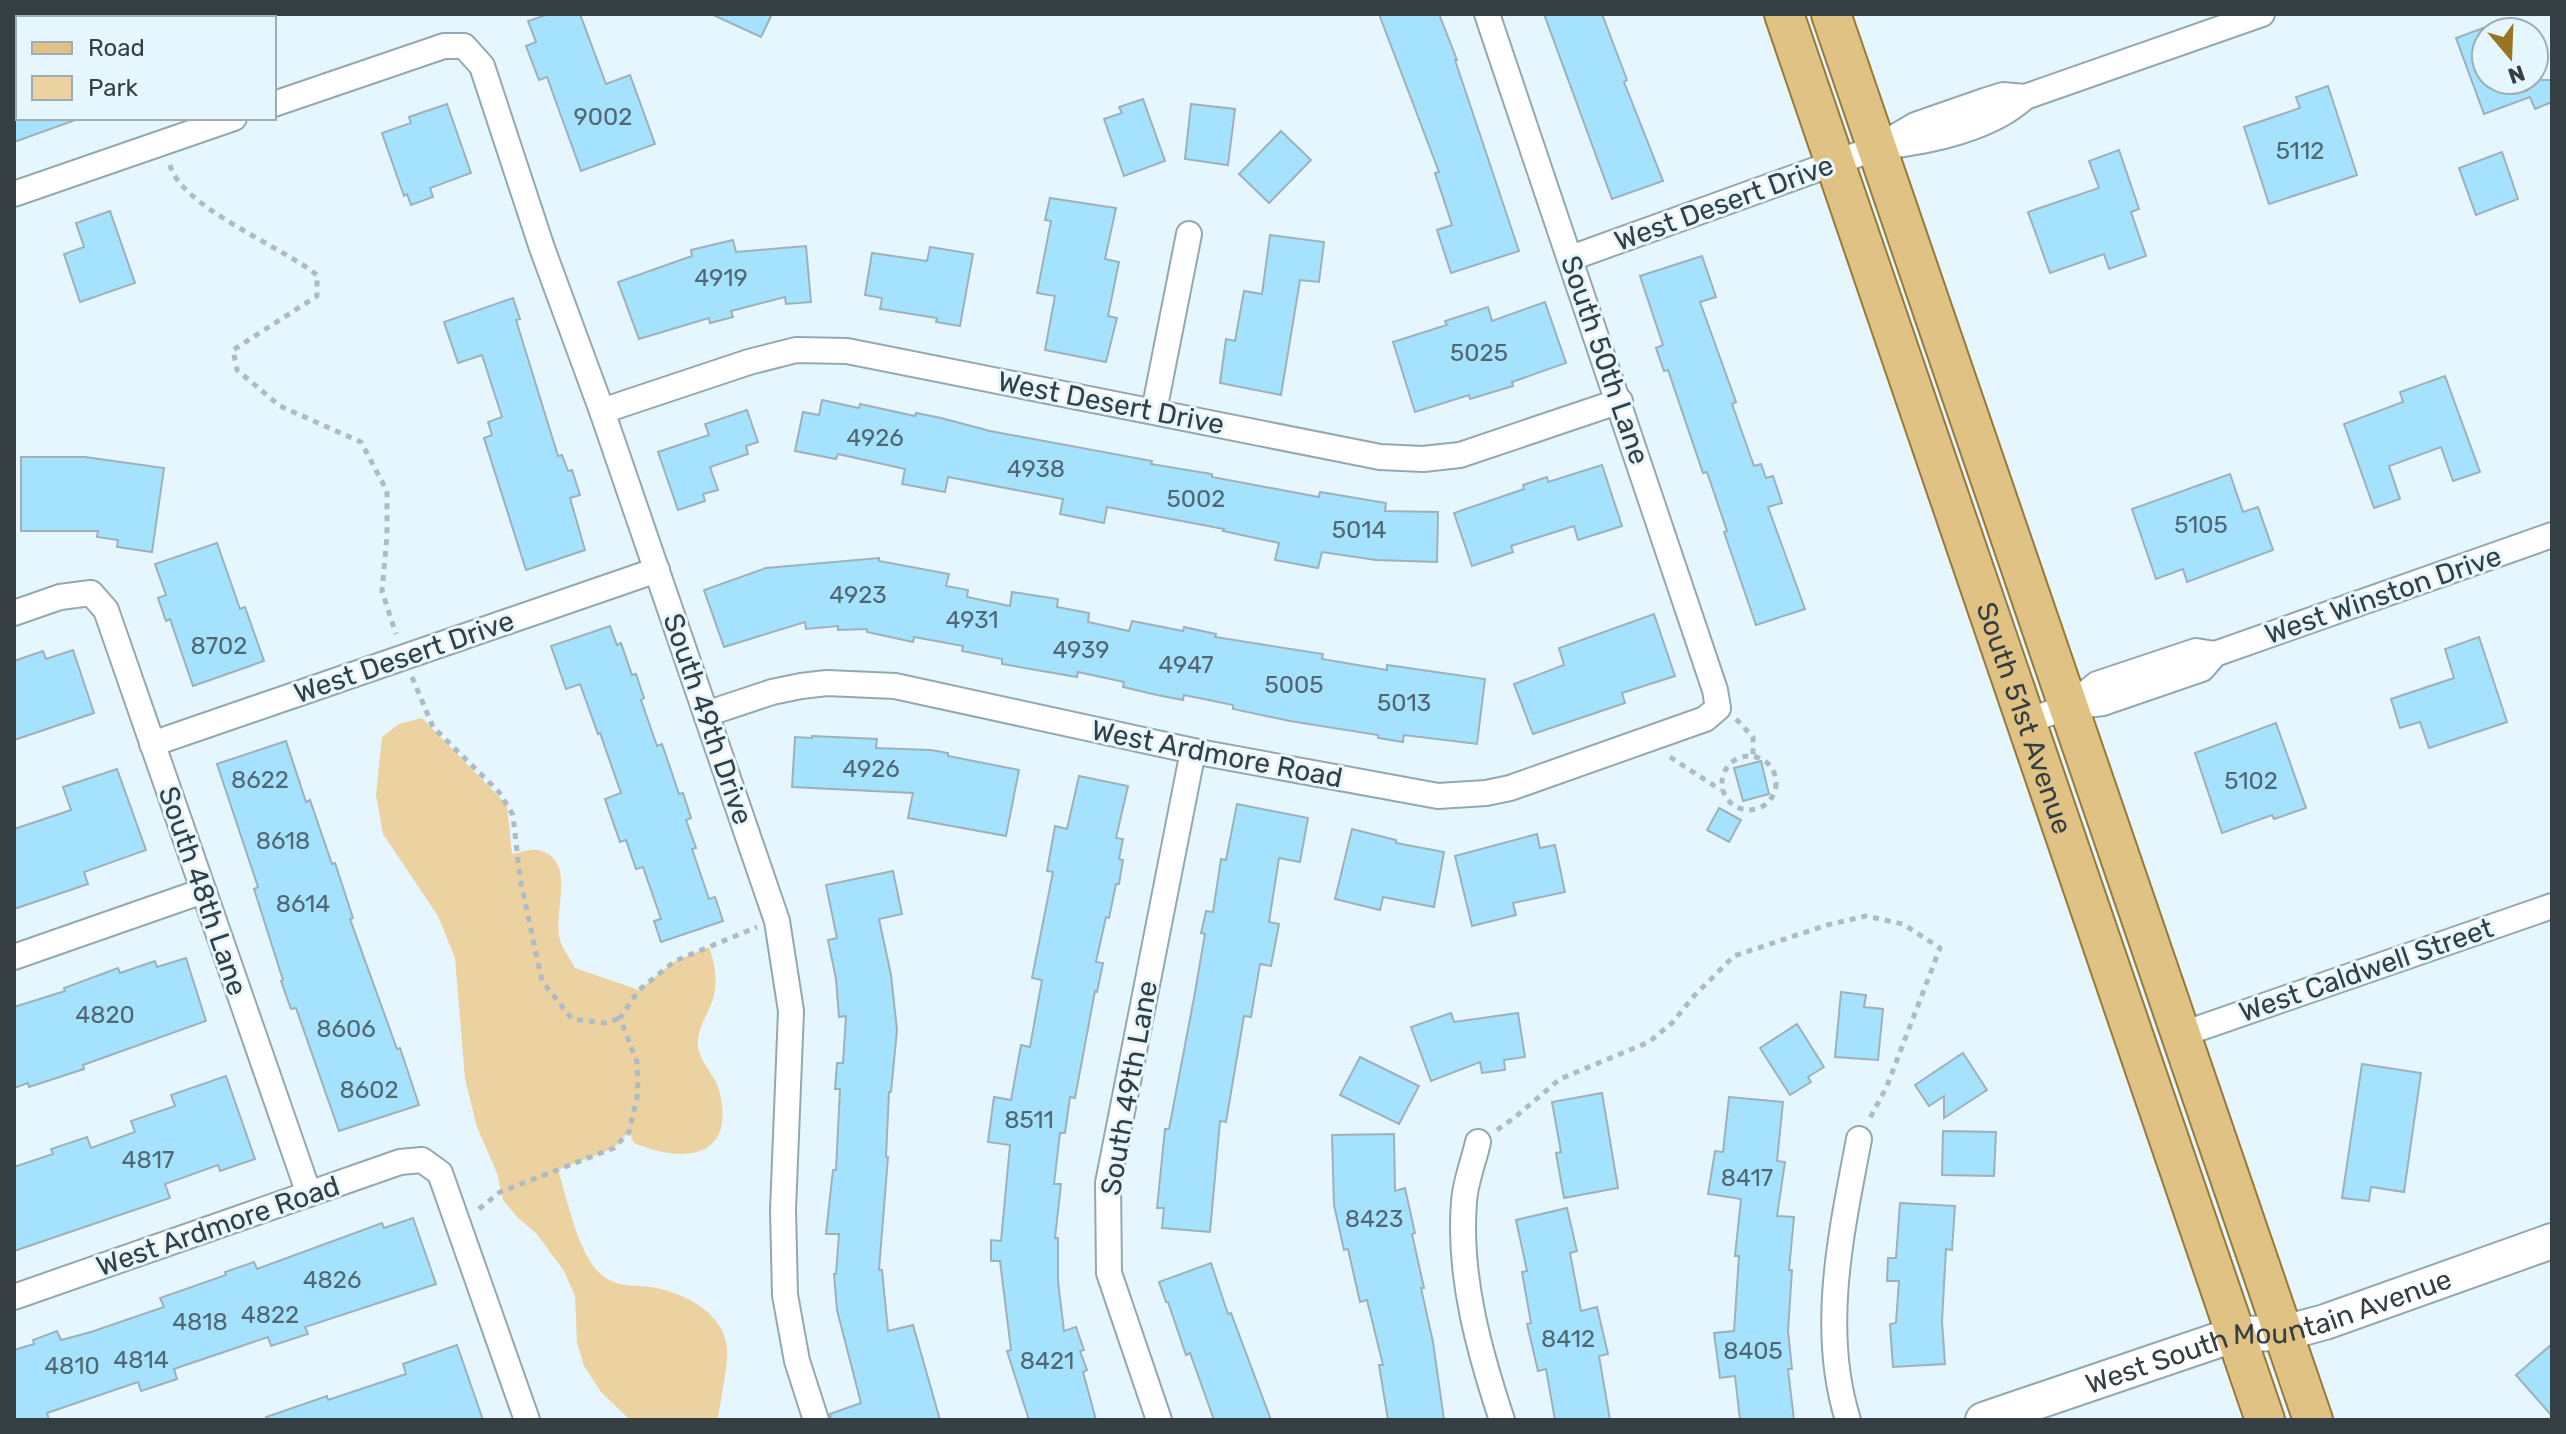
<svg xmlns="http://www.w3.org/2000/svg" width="2566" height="1434" font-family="Rubik,sans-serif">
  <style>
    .green { fill: #ecd2a1 }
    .building { fill: #a5e2fd; stroke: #9db1ba; stroke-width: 2 }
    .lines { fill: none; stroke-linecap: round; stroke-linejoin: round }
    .street-casing { stroke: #94a8b1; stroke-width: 28 }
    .secondary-casing { stroke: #94a8b1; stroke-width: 38 }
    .primary-casing { stroke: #977a38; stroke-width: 42 }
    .path { stroke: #adbbc2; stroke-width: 5; stroke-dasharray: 6 6; stroke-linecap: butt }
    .street { stroke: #fff; stroke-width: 24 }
    .secondary { stroke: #fff; stroke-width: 34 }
    .primary { stroke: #e0c384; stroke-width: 38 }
    .labels { text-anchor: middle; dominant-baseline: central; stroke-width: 6; stroke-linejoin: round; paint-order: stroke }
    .number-label { font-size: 24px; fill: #516771 }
    .street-label { font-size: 28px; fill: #353e42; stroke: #e5f6fe }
  </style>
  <rect width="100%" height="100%" fill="#e5f6fe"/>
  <path class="green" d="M422,718L507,805L512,854C519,853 530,849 537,850C579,858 552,911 560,940C563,949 570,959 575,968L639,990L675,961L709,947C714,961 718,979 714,995C710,1014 697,1025 698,1046C700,1063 715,1075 719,1090C737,1159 684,1164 634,1143L629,1132L614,1148L558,1170C568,1200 578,1257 603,1276C620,1289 638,1284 656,1288C686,1294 723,1313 727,1347C729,1362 720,1402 718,1420H630L601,1392L584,1366L577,1343L575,1296L564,1271L536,1233L518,1218L503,1200L497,1173L477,1127L465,1079L455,958L438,916L383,834L376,795L382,737L399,724Z"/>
  <g class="building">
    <polygon points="549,14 580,14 606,84 630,75 655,144 581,171 547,77 539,80 526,46 536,42 528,21"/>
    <polygon points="711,14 772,14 761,37"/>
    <polygon points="1379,14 1439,14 1457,60 1455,60 1519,251 1451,273 1437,230 1452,225 1435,173 1439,172"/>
    <polygon points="1544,14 1602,14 1627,80 1624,82 1663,181 1612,199"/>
    <polygon points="2486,27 2486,80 2552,80 2552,102 2535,109 2530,97 2484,114 2456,38"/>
    <polygon points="2328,86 2357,175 2269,204 2244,127 2300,108 2296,97"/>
    <polygon points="1143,99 1165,161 1124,176 1104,119 1122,113 1119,107"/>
    <polygon points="447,104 471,173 430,188 433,197 411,205 407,194 404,196 382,133 411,123 409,117"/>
    <polygon points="1191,104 1235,109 1228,165 1185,159"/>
    <polygon points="14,118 72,118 73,121 14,142"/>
    <polygon points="1281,131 1311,160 1269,203 1239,174"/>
    <polygon points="2119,150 2139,209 2131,212 2146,256 2109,269 2104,254 2050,273 2028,212 2099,188 2089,161"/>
    <polygon points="2502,152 2518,199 2476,215 2459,168"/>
    <polygon points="1050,198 1116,208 1105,259 1119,262 1108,316 1117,318 1106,362 1045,350 1055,296 1037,293 1051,221 1045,220"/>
    <polygon points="110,211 135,283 80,302 64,254 84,247 76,223"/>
    <polygon points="1270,235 1324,242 1319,282 1300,280 1281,395 1220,383 1226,339 1235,341 1244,291 1262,294"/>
    <polygon points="733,240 736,252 806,246 811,302 786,304 785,297 731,311 733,317 710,323 709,318 639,339 618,282 692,256 691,250"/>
    <polygon points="930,247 973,254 960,326 936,322 937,318 880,309 882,298 865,295 872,253 927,261"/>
    <polygon points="1702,256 1716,297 1700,302 1736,402 1732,404 1754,466 1761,464 1766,478 1773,476 1782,503 1768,507 1805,609 1756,625 1724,532 1727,531 1707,472 1703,473 1668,370 1664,371 1656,348 1663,345 1640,276"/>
    <polygon points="513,298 520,319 516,320 558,456 562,455 568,471 572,470 580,495 570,498 585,550 526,570 484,438 492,435 488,422 502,417 482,355 458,363 444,322"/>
    <polygon points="1545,302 1566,363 1512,382 1513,386 1470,399 1469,395 1415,412 1393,342 1447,325 1445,321 1488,307 1492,321"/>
    <polygon points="2445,376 2480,472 2453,481 2441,447 2389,466 2400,499 2374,508 2344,424 2403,402 2400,392"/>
    <polygon points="822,400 859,408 860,404 915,416 916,413 941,418 990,431 1152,461 1151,464 1212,474 1212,477 1319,497 1320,492 1386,503 1385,511 1438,512 1437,562 1376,560 1322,552 1318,568 1275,560 1279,543 1223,531 1224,529 1107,507 1104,523 1060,514 1063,499 948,477 945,492 902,484 905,469 838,454 836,459 795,451 803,412 819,415"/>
    <polygon points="747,410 758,442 746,446 748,454 710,467 718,490 703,494 705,501 678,510 658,452 709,435 705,424"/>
    <polygon points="21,457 85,457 164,468 152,552 117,547 118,540 97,537 98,531 21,531"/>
    <polygon points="1602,465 1622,526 1578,540 1574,526 1511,546 1513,552 1472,566 1454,513 1524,489 1523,485 1547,477 1548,482"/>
    <polygon points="2230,474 2243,512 2258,507 2273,550 2187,582 2183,569 2156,579 2132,509"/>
    <polygon points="217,543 240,609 245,607 264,661 193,686 170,619 166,621 158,598 166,595 155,564"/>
    <polygon points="879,558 879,561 949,574 946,586 968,590 967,597 1010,606 1012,592 1058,599 1057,607 1089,613 1088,622 1129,631 1132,621 1183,631 1184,627 1216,634 1215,637 1323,654 1322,659 1387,670 1387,665 1485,679 1477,744 1404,735 1403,742 1378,738 1378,735 1290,721 1233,709 1233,705 1184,695 1183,700 1157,695 1123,687 1124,682 1078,672 1077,677 1002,664 1002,659 962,651 963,646 914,637 913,642 867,632 867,629 838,630 838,626 806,629 805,622 724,647 704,590 766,568"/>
    <polygon points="1654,614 1675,676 1622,693 1625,703 1533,734 1514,684 1564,665 1559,648"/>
    <polygon points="610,626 617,645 621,643 632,675 636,674 644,698 641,700 657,746 662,744 679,794 683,793 691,818 686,820 696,848 692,849 709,899 715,897 723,921 661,942 654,921 661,919 643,867 636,869 626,840 620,842 605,799 621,793 600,733 598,734 580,684 566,689 551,646"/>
    <polygon points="2479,637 2507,722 2429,748 2420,722 2400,728 2391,699 2454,678 2445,649"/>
    <polygon points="73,650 94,713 14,740 14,661 43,651 46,659"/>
    <polygon points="2276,723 2306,808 2274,819 2272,815 2222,833 2195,753"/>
    <polygon points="812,736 877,739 876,748 931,750 948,753 948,756 1019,770 1006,836 908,818 913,793 792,787 795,737 812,738"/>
    <polygon points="286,741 306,802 310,800 332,864 335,863 353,918 350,919 397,1049 400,1048 419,1105 339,1131 296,1008 291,1009 281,981 283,980 254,889 258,887 217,764"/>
    <polygon points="1761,761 1769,794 1743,801 1734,768"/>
    <polygon points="117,769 146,850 84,872 88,884 14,909 14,829 71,810 63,787"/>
    <polygon points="1079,776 1128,786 1116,838 1123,839 1119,859 1123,860 1119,884 1116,884 1109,918 1106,917 1096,962 1103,963 1097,992 1095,991 1075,1098 1070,1097 1065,1133 1060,1133 1054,1184 1061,1184 1055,1238 1058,1238 1058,1281 1064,1331 1076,1327 1084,1350 1080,1351 1087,1370 1083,1372 1096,1420 1029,1420 1007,1351 1011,1350 1000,1261 991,1261 991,1240 1001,1241 1010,1145 988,1142 994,1097 1011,1100 1021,1045 1030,1047 1042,980 1032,978 1053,872 1047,871 1055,826 1067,829"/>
    <polygon points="1237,804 1308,818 1300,862 1279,858 1269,922 1279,924 1271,966 1260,964 1251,1017 1244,1016 1226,1122 1220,1121 1210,1232 1162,1228 1164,1208 1157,1208 1165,1129 1169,1129 1194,998 1205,934 1201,933 1206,911 1213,912 1221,859 1226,860"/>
    <polygon points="1719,808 1741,820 1729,842 1707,830"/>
    <polygon points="1352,829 1396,840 1396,843 1444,852 1434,907 1383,897 1380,910 1335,899"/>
    <polygon points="1537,834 1540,848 1555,845 1565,892 1513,903 1516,915 1472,926 1455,856"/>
    <polygon points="893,871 902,914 879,919 891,975 897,1030 891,1092 889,1092 886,1157 888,1157 879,1270 882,1270 888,1331 913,1325 940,1420 831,1420 830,1414 861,1403 837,1310 834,1274 836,1274 839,1234 826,1234 833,1170 836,1170 840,1089 835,1089 837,1063 843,1063 846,1016 839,1017 836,979 828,940 837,938 826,885"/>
    <polygon points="186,958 206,1021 83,1065 84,1069 29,1087 28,1083 14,1088 14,1007 65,991 64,988 118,968 120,973 155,961 157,967"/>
    <polygon points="1841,992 1866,995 1864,1007 1883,1009 1878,1060 1835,1057"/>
    <polygon points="1451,1013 1454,1022 1518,1013 1525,1057 1504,1060 1505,1070 1482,1073 1480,1062 1431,1081 1411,1027"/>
    <polygon points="1797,1024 1824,1067 1808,1077 1811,1082 1790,1095 1760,1048"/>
    <polygon points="1963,1053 1987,1090 1944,1118 1944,1096 1929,1106 1915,1085"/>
    <polygon points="1360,1057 1419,1086 1399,1124 1340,1095"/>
    <polygon points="2362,1064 2421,1073 2404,1192 2371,1187 2369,1201 2342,1198"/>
    <polygon points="226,1076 255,1159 220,1171 218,1165 165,1184 170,1198 14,1251 14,1167 53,1154 51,1149 87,1137 91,1148 135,1132 131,1121 175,1106 171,1095"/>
    <polygon points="1602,1093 1618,1188 1564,1198 1556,1153 1561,1152 1552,1102"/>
    <polygon points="1729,1097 1783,1102 1777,1161 1785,1162 1777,1216 1794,1217 1789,1270 1792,1270 1788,1331 1792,1369 1788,1369 1794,1420 1740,1420 1735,1376 1720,1378 1714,1333 1734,1331 1739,1256 1735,1256 1741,1199 1708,1194 1715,1151 1723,1152"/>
    <polygon points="1943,1131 1996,1132 1994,1176 1942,1175"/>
    <polygon points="1394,1134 1395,1191 1405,1188 1415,1233 1412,1234 1424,1288 1421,1288 1433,1342 1444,1420 1388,1420 1379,1365 1383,1365 1367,1300 1360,1302 1348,1249 1344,1250 1334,1205 1332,1135"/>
    <polygon points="1900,1203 1955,1206 1952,1250 1946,1249 1942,1321 1945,1364 1893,1367 1890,1324 1896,1323 1899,1281 1887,1281 1888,1258 1896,1258"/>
    <polygon points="1567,1208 1577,1251 1570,1253 1581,1311 1597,1307 1608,1354 1599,1356 1610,1420 1555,1420 1546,1369 1538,1371 1527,1324 1531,1323 1522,1272 1527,1271 1516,1220"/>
    <polygon points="413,1218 436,1284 305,1327 308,1334 271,1346 268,1337 174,1369 177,1379 141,1391 138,1382 47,1413 49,1420 14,1420 14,1350 34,1344 33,1340 57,1331 61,1340 91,1332 164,1307 160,1298 226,1275 225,1272 254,1262 257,1269 382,1223 384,1228"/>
    <polygon points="1211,1263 1228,1314 1231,1313 1271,1420 1214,1420 1190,1353 1186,1355 1168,1302 1166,1302 1159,1282"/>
    <polygon points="2552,1344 2552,1416 2516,1375"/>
    <polygon points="457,1345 483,1420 267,1420 266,1417 327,1396 328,1400 406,1374 403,1364"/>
  </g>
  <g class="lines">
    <g class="street-casing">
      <g id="street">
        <polyline points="274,104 444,46 464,46 482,66 542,248 602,411 777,921 791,1011 783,1210 785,1295 797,1361 816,1420"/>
        <path d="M1886,146C1930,142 1992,128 2025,97L2262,14"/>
        <polyline points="14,194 234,118"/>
        <polyline points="1571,258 1876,148 1915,125 1984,101 2003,95 2025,97"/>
        <polyline points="602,411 749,362 796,350 847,351 1380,457 1423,459 1460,455 1620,401"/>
        <polyline points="1154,411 1189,234"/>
        <polyline points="14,613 60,597 91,593 106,610 309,1194"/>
        <polyline points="2068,707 2097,684 2196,651 2215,654 2552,535"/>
        <polyline points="706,714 772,692 801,686 827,683 895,686 1193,751 1438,796 1486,793 1510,788 1705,719 1718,708 1715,690 1487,14"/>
        <polyline points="2027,721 2068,707 2103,703 2202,669 2215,654"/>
        <polyline points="152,744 657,570"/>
        <polyline points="14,957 203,891"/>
        <polyline points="2180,1035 2552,906"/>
        <path d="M1478,1142C1474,1161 1465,1182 1464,1202C1458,1275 1479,1351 1502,1420"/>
        <polyline points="14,1297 400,1162 422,1160 440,1173 527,1420"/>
        <polyline points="1159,1420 1109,1273 1108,1183 1193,751"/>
        <path d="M1848,1420C1819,1328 1842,1230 1859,1139"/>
      </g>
    </g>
    <g class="secondary-casing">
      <g id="secondary">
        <path id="s1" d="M1983,1420L2236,1334L2284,1333L2325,1322L2552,1241"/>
      </g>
    </g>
    <g class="primary-casing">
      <g id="primary">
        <path id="s2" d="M1784,14L2265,1420"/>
        <polyline points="1831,14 2313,1420"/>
      </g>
    </g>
    <g class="path">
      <polyline points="109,18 109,14"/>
      <path d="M170,165C181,207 281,246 317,275V296L233,350L237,370L280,406L361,442L387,491V536L382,591L396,634"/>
      <polyline points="412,677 433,727 499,792 513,815 520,878 542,981 572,1019 605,1023 620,1018"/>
      <polyline points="1736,719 1753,737 1753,756"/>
      <circle cx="1749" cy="783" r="27"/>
      <polyline points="1670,757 1721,790"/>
      <polyline points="1497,1130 1514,1118 1560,1079 1649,1042 1672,1023 1694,996 1734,956 1827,925 1866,916 1903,924 1940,948 1887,1086 1869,1120"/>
      <polyline points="479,1209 500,1192 614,1148 629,1132 638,1093 637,1062 620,1018 639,990 675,961 757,927"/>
    </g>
    <use href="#street" class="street"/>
    <use href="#secondary" class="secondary"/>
    <use href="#primary" class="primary"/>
  </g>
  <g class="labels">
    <g class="number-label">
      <text x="603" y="117">9002</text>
      <text x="2300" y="151">5112</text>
      <text x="721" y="278">4919</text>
      <text x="1479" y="353">5025</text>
      <text x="875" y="438">4926</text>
      <text x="1036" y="469">4938</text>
      <text x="1196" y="499">5002</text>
      <text x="2201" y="525">5105</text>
      <text x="1359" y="530">5014</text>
      <text x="858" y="595">4923</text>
      <text x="972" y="620">4931</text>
      <text x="219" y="646">8702</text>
      <text x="1081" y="650">4939</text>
      <text x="1186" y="665">4947</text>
      <text x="1294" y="685">5005</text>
      <text x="1404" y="703">5013</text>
      <text x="871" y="769">4926</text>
      <text x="260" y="780">8622</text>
      <text x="2251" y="781">5102</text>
      <text x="283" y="841">8618</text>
      <text x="303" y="904">8614</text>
      <text x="105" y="1015">4820</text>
      <text x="346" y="1029">8606</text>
      <text x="369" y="1090">8602</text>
      <text x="1029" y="1120">8511</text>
      <text x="148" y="1160">4817</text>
      <text x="1747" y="1178">8417</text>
      <text x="1374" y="1219">8423</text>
      <text x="332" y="1280">4826</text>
      <text x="270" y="1315">4822</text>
      <text x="200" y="1322">4818</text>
      <text x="1568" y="1339">8412</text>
      <text x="1753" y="1351">8405</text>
      <text x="141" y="1360">4814</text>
      <text x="1047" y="1361">8421</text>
      <text x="72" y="1366">4810</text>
    </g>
    <g class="street-label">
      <text transform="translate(1724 203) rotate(-20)">West Desert Drive</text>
      <text transform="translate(1605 360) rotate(71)">South 50th Lane</text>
      <text transform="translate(1111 403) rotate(11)">West Desert Drive</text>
      <text transform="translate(2383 595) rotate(-19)">West Winston Drive</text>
      <text transform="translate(404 657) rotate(-19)">West Desert Drive</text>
      <text stroke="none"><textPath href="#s2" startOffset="744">South 51st Avenue</textPath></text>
      <text transform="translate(708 719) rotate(71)">South 49th Drive</text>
      <text transform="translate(1217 754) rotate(11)">West Ardmore Road</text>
      <text transform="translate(203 891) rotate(71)">South 48th Lane</text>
      <text transform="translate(2366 970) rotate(-19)">West Caldwell Street</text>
      <text transform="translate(1129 1088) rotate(-80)">South 49th Lane</text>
      <text transform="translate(218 1226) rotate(-19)">West Ardmore Road</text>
      <text stroke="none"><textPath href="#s1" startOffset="300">West South Mountain Avenue</textPath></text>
    </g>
  </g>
  <rect width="2566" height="1434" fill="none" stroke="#353e42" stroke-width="32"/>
  <rect x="16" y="16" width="260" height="104" fill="#e5f6fe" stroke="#9facb3" stroke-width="2"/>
  <rect x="32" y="42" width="40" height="12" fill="#e0c384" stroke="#9facb3" stroke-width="2"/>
  <text x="88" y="56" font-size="24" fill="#353e42">Road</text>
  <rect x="32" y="76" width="40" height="24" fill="#ecd2a1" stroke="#9facb3" stroke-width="2"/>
  <text x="88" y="96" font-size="24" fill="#353e42">Park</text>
  <g transform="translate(2510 56) rotate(161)"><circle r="38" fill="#e5f6fe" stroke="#9facb3" stroke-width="2"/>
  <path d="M0-6L14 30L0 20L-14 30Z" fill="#99731e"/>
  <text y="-12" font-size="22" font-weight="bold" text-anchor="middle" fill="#353e42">N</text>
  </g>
</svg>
